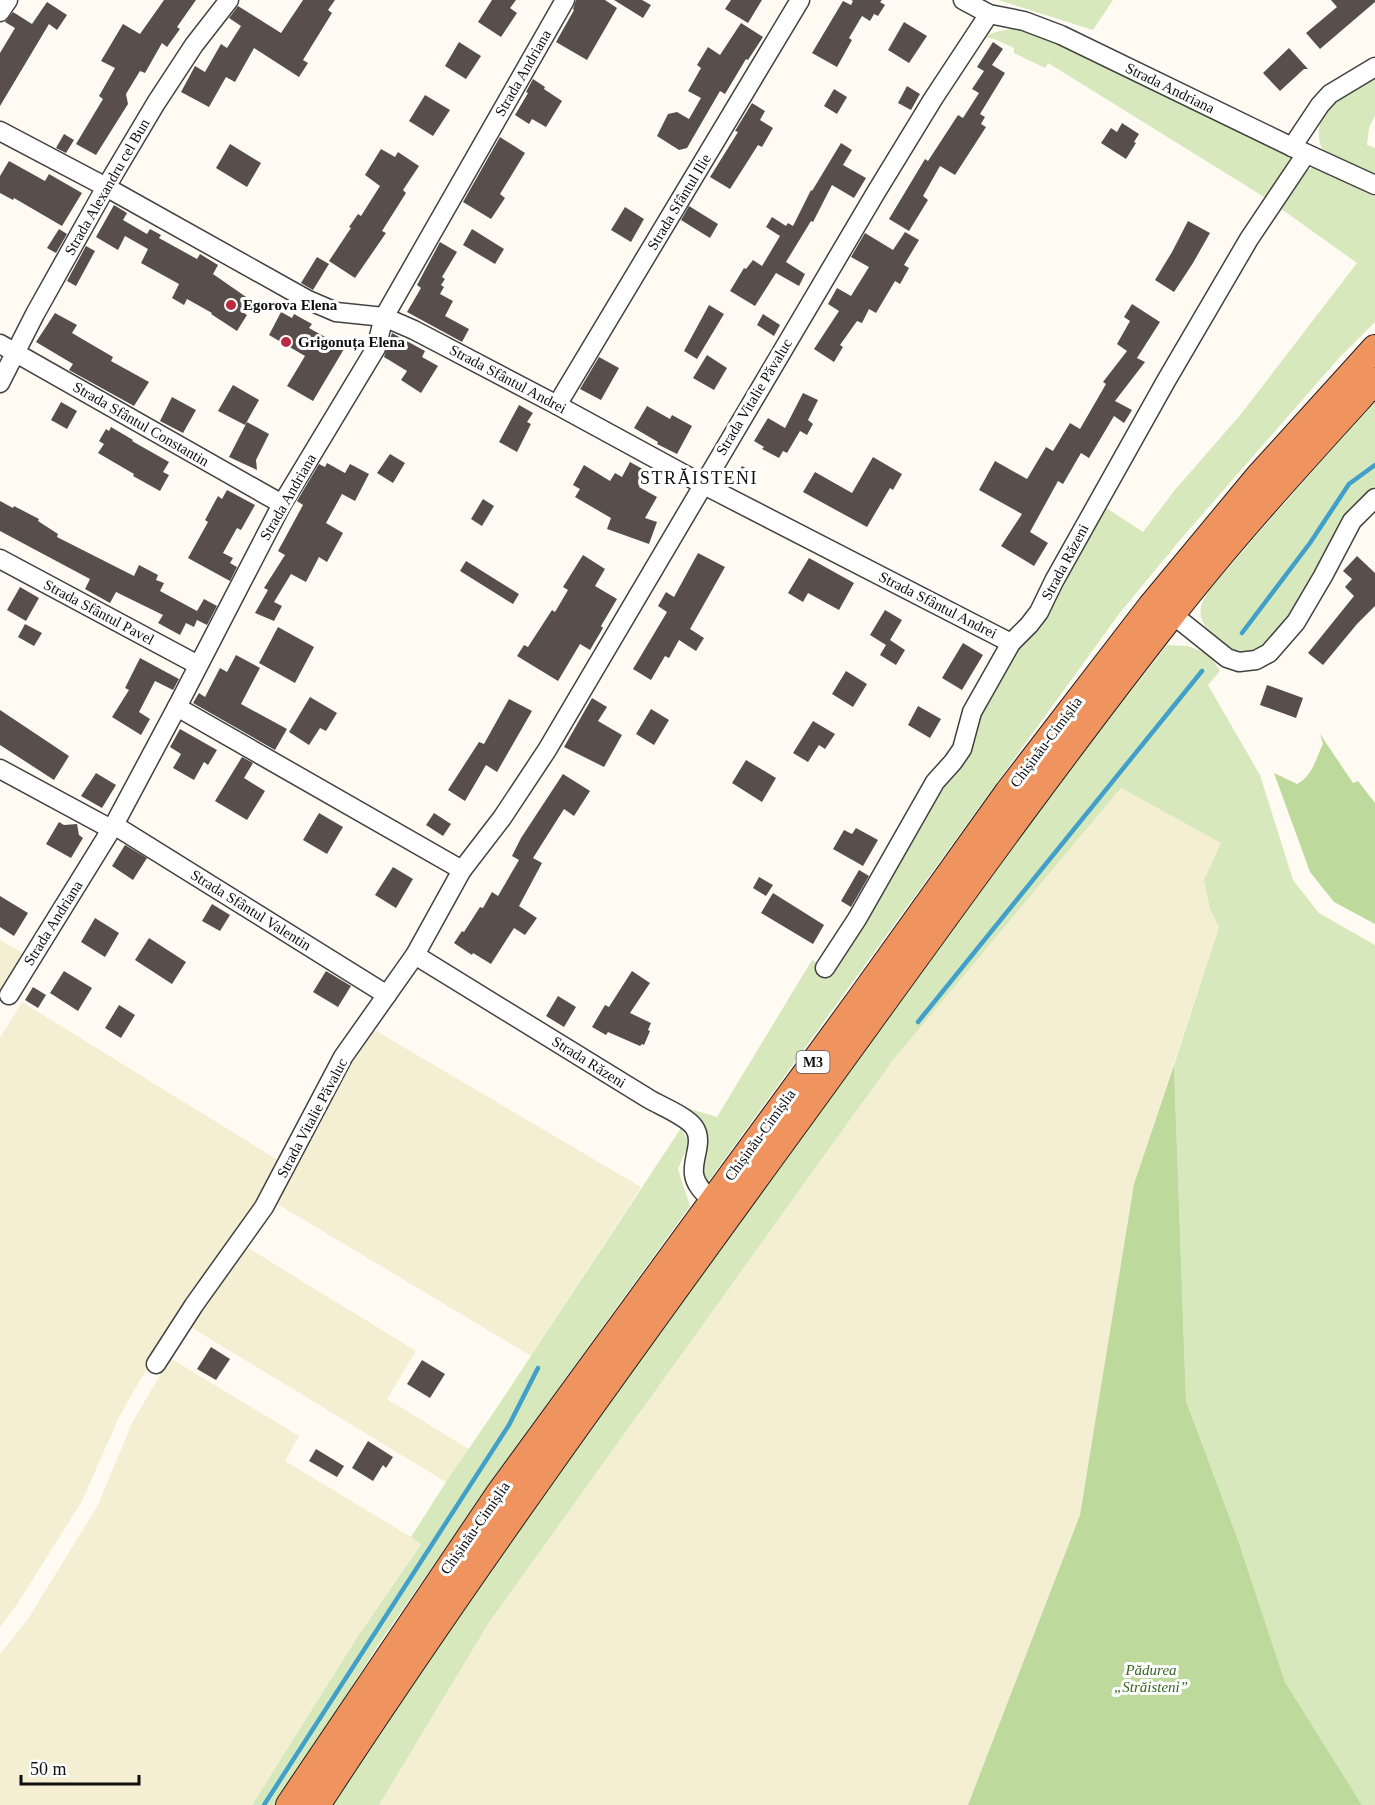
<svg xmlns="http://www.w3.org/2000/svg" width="1375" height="1805" font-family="Georgia,serif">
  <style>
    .farmland { fill: #f4eed2 }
    .green { fill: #d7e9bc }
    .forest { fill: #bdd99c }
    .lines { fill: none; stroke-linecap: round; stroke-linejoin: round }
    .stream { stroke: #41a0ca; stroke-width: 4.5 }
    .building { fill: #584f4c }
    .minor-casing { stroke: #424242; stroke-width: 21 }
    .highway-casing { stroke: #202020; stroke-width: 28 }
    .minor { stroke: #fff; stroke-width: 18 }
    .highway { stroke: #f0945f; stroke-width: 26 }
    .poi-dot { fill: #bc2a3f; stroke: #fff; stroke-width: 2 }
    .labels { text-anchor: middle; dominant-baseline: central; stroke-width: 6; stroke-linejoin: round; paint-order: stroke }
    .shield { fill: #fff; stroke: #575757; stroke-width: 1.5 }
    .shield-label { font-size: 14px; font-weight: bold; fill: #0f0f0f }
    .street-label { font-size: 15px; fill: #0f0f0f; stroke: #fff }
    .poi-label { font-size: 15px; font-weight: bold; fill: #0f0f0f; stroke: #fff; text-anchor: start }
    .park-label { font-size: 15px; font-style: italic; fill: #356621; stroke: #fff }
    .quarter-label { font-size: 18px; letter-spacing: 1.5px; fill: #0f0f0f; stroke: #fff }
  </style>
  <rect width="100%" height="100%" fill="#fffbf2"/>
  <g class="farmland">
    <polygon points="1121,788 1222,843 1204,880 1210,909 1219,927 1134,1184 1080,1515 968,1805 379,1805 490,1621 893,1060"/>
    <polygon points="0,940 26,955 0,998"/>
    <polygon points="22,1002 281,1162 255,1213 179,1317 136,1387 118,1419 82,1501 18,1603 0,1627 0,1038"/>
    <polygon points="371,1028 641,1187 531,1356 274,1202 342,1072"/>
    <polygon points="245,1246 416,1351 387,1399 469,1449 446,1482 189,1326"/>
    <polygon points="170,1358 299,1436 285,1461 421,1543 358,1636 252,1805 0,1805 0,1654 28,1619 98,1505 132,1423"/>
  </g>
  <g class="green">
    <polygon points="998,0 1113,0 1093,30"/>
    <path d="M1015,28C1111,61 1201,112 1292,158L1291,167L1269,200L1048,63L1045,68L1014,53V48L994,39L985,37L995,32Z"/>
    <path d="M1375,77V115L1369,128L1367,145L1375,148V178C1360,171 1342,166 1329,156C1323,153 1319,143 1319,136C1317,101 1349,92 1375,77Z"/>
    <polygon points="1314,167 1375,197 1375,322 1338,359 1180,540 1119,614 705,1186 699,1174 700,1126 687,1108 717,1117 812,960 831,969 1016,647 1040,626 1061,581 1102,505 1143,532 1174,491 1241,414 1357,263 1277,206 1300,174"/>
    <path d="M1375,402V486L1354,506L1328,546L1295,608L1256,653C1242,657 1229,650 1219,641C1209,633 1198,620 1201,607C1204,593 1224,574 1233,563C1279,508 1327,455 1375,402Z"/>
    <polygon points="1167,645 1188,646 1210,655 1220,671 1208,685 1260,775 1293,880 1319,913 1375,945 1375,1805 1362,1805 1285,1682 1238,1540 1186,1401 1174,1065 1219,927 1210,909 1204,880 1221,843 1121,788 893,1060 490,1621 379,1805 328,1805 556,1471 1024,829"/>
    <polygon points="681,1128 689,1143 678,1169 690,1206 505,1462 378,1645 277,1805 252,1805 358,1636 421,1544 411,1537 446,1482 500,1403"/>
  </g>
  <g class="forest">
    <path d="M1320,734L1353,783L1358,781L1375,803V924L1334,902L1310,872L1274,773L1297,784C1312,777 1316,758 1323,744Z"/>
    <polygon points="1174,1065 1186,1401 1238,1540 1285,1682 1362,1805 968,1805 1080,1515 1134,1184"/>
  </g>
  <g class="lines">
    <g class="stream">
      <polyline points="1242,633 1310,543 1349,484 1375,465"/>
      <polyline points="918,1022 1202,671"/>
      <polyline points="264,1805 509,1425 538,1368"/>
    </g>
  </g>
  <g class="building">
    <polygon points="164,0 196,0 177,27 180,29 167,47 162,43 145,73 140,71 126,94 128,104 96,155 76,144 103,99 99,96 115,68 101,61 123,24 140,34"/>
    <polygon points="303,0 335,0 328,10 332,13 303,60 308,63 299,77 254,48 235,82 226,77 209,107 181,92 195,66 205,72 221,44 227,48 241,26 229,18 238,6 281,33"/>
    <polygon points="492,0 516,0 510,8 517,13 501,37 478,22"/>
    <polygon points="576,0 605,0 617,8 587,60 556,42 574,10 573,9"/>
    <polygon points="614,0 642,0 651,5 643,18"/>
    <polygon points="731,0 762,0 748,23 725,9"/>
    <polygon points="851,0 882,0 880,2 885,5 878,16 874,14 870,21 862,16 849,38 852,40 837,67 812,53 843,1 851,5 853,1"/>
    <polygon points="1331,0 1375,0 1375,2 1320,49 1306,33 1337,7"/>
    <polygon points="47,2 67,15 57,30 49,24 0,106 0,53 15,28 5,22 13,12 32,24"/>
    <polygon points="904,22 927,36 909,63 888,50"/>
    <polygon points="741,23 763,37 748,60 746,59 725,94 720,91 687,148 679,150 657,136 668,114 677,112 689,119 701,98 688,91 701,68 697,65 708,47 720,55"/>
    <polygon points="459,42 481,56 466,79 445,66"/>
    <polygon points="993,42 1003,49 992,65 1005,73 980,114 985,117 981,124 986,127 955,175 940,166 923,196 928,200 909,231 889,219 925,159 928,161 958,115 963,118 979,93 972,89 984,71 977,67"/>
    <polygon points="1289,48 1308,69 1304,69 1280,91 1263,73"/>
    <polygon points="533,79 545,87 544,89 562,101 546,127 532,119 529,124 515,115 528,93 526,92"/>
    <polygon points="907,86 920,94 911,110 898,103"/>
    <polygon points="834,89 847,97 837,114 824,106"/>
    <polygon points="425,95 450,110 433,136 409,121"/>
    <polygon points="752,103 765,111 760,120 773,128 762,147 758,145 730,189 710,177 738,132 735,131"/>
    <polygon points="1122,123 1139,134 1134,142 1136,143 1126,159 1101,143 1111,128 1117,132"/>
    <polygon points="64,134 74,140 66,153 56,148"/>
    <polygon points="500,137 525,153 500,194 505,198 491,219 463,202"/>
    <polygon points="841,143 852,150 843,165 866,178 854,198 832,185 813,222 811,221 786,262 805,274 799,286 776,273 755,306 730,291 744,268 746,269 753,260 762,266 780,236 766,227 772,217 786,226 788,223 793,226 811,190 812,191"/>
    <polygon points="230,144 261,163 247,187 216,168"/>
    <polygon points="381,149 395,157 398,152 419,166 403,190 406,193 382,231 386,233 355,278 329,261 351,228 349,227 358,214 361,216 380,186 365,175"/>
    <polygon points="9,161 45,181 49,174 82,193 62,226 14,198 13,200 0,193 0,176"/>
    <polygon points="114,205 127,213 123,220 147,234 150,229 161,235 159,238 197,259 200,254 218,265 213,274 249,299 241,311 247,315 237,331 211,314 212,313 187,299 184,305 172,298 179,284 141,263 148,249 125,236 118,250 96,237"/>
    <polygon points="689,206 718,224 710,238 681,220"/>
    <polygon points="625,207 644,219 631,242 611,230"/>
    <polygon points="1188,221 1210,233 1193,263 1174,292 1155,280 1172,252"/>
    <polygon points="59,229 67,234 56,253 47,248"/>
    <polygon points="472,229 504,249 495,264 463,245"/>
    <polygon points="905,232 919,240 904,265 909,268 900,284 895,281 876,313 869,309 862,323 857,321 840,345 843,347 834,362 814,349 839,311 828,304 837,288 851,296 869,267 851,257 865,233 893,250"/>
    <polygon points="440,242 457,252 442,277 445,279 441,285 444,287 440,294 453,301 445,316 469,329 462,342 407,312 421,288 417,285"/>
    <polygon points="86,246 95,251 76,286 67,281"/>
    <polygon points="317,257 329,264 313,290 301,283"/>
    <polygon points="1132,304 1160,322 1137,358 1145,362 1115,401 1132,410 1124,423 1114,416 1089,458 1081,453 1063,484 1058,481 1030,532 1048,543 1034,566 1001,546 1022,514 979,490 995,461 1027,479 1046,447 1053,451 1070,423 1080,429 1106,384 1103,382 1127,351 1117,344 1130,321 1124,317"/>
    <polygon points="709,305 724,314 697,359 684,351"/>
    <polygon points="281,312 292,318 294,314 312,324 309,328 334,342 336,338 347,344 313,401 287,386 305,356 269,335"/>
    <polygon points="55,313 77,325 72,333 113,357 111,361 149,382 134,406 69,370 73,364 36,342"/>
    <polygon points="763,314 780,325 774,336 757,325"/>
    <polygon points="392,333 425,351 422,357 438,366 421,393 401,380 407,371 384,357"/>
    <polygon points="707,355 727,368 714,390 693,378"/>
    <polygon points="599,357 619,368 601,400 580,389"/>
    <polygon points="233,385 259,400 245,425 218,411"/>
    <polygon points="803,393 818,400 808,420 813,424 807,435 800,431 787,453 783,451 779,458 762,449 764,447 754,441 768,418 785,428"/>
    <polygon points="172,397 196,410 183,433 160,421"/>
    <polygon points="61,402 77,411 67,429 51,420"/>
    <polygon points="519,405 533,413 527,422 531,424 517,452 499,442"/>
    <polygon points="647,406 670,419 672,415 692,426 677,454 657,444 658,442 634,428"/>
    <polygon points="247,422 269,434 256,460 257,470 229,457"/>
    <polygon points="111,427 133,440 132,441 169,462 163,472 169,475 160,491 133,476 134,474 98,453 104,444 99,441 106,429 109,431"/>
    <polygon points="390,454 405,463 393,483 377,473"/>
    <polygon points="873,457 902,474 893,490 890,488 867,527 803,492 815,472 852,493"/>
    <polygon points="630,462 648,472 639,487 657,497 645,518 657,522 649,544 607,529 611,518 575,497 580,489 573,485 584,465 610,481 615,473 622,477"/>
    <polygon points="327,463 345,473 350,464 369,474 355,501 342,494 326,523 343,533 327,562 319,557 306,582 291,574 274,602 282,606 274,621 255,613 268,590 264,588 285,555 278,551 303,505 297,501 319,464 325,467"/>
    <polygon points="742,466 754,473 747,487 734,479"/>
    <polygon points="227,490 255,505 241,530 237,528 223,553 233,558 230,563 237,567 230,581 188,558 208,522 205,520 218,496 222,499"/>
    <polygon points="483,499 494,506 482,526 471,519"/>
    <polygon points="0,501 13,508 14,506 39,519 38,521 58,534 57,537 134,576 139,565 158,575 156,580 164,583 160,591 197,611 204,599 217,606 207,625 197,620 194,627 186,623 180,635 158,623 163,615 116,592 110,603 85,589 90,579 0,531"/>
    <polygon points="698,553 725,567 690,629 704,638 696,651 679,640 669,658 665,656 651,680 633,669 667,612 658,606 666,592 674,597"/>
    <polygon points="583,555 605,569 595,586 617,599 601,626 603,628 590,650 580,644 558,681 517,656 524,645 528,647 552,610 555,612 568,590 563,587"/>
    <polygon points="1357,556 1375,573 1375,606 1357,624 1323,665 1308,653 1354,596 1345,587 1352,579 1343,571"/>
    <polygon points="809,558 854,583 839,610 808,593 803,602 788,593"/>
    <polygon points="466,561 519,594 513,604 460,571"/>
    <polygon points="20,587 39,598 26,621 7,610"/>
    <polygon points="885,610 902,620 890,640 905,650 896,665 880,655 886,645 870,635"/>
    <polygon points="25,624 42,633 34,646 18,637"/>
    <polygon points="278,627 314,647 295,683 259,663"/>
    <polygon points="963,643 983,655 962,690 942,678"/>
    <polygon points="236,655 260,668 241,704 287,729 275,750 193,703 199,693 205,697 220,668 227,672"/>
    <polygon points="140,658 179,679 173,690 155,681 139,712 150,719 141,735 112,717 129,690 125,688"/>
    <polygon points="846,671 867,684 853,707 832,694"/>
    <polygon points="1267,685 1303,698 1296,718 1260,705"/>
    <polygon points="310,697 337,713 326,731 320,728 309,745 289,732"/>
    <polygon points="592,698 607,707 598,721 622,735 604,767 564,747"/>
    <polygon points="509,699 532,711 497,772 486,765 465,801 448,790 479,742 484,744"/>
    <polygon points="918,706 941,719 930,738 908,725"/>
    <polygon points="651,709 669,720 654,745 636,734"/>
    <polygon points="0,710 69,756 54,780 0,745"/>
    <polygon points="813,721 835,734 825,749 819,745 808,762 793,753"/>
    <polygon points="180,729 217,750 208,765 204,762 194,780 173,768 181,754 170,747"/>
    <polygon points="242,757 253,763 244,778 265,791 247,820 215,801"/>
    <polygon points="746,760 776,778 762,802 732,783"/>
    <polygon points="96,773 116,785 102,808 81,796"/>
    <polygon points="563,774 590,791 574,816 564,809 533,858 542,863 519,906 537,918 525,935 514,928 491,964 473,953 472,955 454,943 462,931 464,932 480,907 483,908 492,892 498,896 519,860 512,856 521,838"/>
    <polygon points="319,813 343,827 327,854 303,840"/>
    <polygon points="434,813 451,824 443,836 426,825"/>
    <polygon points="59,822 64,825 77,824 79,835 83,838 71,858 46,844"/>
    <polygon points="856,828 878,840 863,866 833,849 844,830 852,834"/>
    <polygon points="125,845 147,858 133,880 112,866"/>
    <polygon points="393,867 413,879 396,908 375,895"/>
    <polygon points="859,870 869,876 851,907 841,901"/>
    <polygon points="759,877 773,885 766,896 753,888"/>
    <polygon points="773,893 824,925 813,944 761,913"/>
    <polygon points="0,896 28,913 14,936 0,927"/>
    <polygon points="212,904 230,915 220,931 202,921"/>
    <polygon points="95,918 119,933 105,957 81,942"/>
    <polygon points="149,938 186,962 172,984 135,960"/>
    <polygon points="64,971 92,988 78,1011 50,993"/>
    <polygon points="326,971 351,986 338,1007 313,992"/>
    <polygon points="632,971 650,983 630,1013 651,1023 648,1030 650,1031 644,1045 642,1044 640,1046 608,1032 606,1035 592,1027 605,1005 609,1007"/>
    <polygon points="33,987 46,995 38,1008 25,1000"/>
    <polygon points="558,996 576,1007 564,1027 546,1016"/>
    <polygon points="119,1005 135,1015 121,1038 105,1028"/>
    <polygon points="211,1347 230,1359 216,1380 197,1369"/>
    <polygon points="422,1360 445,1374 430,1398 407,1384"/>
    <polygon points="368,1441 393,1457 386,1468 383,1465 373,1481 352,1468"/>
    <polygon points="316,1449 344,1466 337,1477 309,1461"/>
  </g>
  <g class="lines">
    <g class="minor-casing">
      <g id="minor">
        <polyline points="963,0 989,14 1024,21 1061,35 1292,147 1375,185"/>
        <polyline points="0,12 8,0"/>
        <polyline points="0,131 106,187 308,300 336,312 384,317 414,330 557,405 702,484 1011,643"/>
        <polyline points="1292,147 1320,105 1330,94 1375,67"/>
        <polyline points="0,344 282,504"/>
        <polyline points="0,383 35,314 106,187 156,103 194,45 229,0"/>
        <polyline points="557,405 800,0"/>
        <polyline points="0,559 198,665"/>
        <polyline points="1172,614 1227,658 1239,662 1256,660 1269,653 1296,622 1323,576 1352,521 1375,498"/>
        <polyline points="177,707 462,870"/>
        <polyline points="0,769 111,829"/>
        <polyline points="114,825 387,995"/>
        <path d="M415,955L649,1099C661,1106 686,1116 694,1127C704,1141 692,1158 694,1174C695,1185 705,1194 712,1201"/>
        <polyline points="825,968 857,919 935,782 953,762 962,749 972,712 1011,643 1029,625 1039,612 1054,581 1166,381 1249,239 1306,154"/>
        <polyline points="9,995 114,825 177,707 282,504 376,348 384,317 565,0"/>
        <polyline points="156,1364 194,1305 264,1207 343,1057 415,955 462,870 502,818 547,750 875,194 933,99 989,14"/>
      </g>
    </g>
    <g class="highway-casing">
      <g id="highway">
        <polyline points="289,1805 498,1495 860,999 1008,792 1151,606 1258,477 1375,348"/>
        <path d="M317,1805C478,1558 652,1321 825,1083C939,926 1051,769 1170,617C1234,535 1305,458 1375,381"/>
      </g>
    </g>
    <use href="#minor" class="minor"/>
    <use href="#highway" class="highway"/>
  </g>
  <g class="poi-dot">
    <circle cx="231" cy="305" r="6"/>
    <circle cx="286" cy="342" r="6"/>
  </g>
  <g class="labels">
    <rect class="shield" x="796.5" y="1051" width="33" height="22" rx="4.5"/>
    <g class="shield-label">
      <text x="813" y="1062">M3</text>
    </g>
    <g class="street-label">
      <text transform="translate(523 73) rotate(-60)">Strada Andriana</text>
      <text transform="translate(1170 88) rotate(26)">Strada Andriana</text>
      <text transform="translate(107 187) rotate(-60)">Strada Alexandru cel Bun</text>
      <text transform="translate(679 202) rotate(-59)">Strada Sfântul Ilie</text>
      <text transform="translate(508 379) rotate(28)">Strada Sfântul Andrei</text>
      <text transform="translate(754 397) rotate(-59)">Strada Vitalie Păvaluc</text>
      <text transform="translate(141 424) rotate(30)">Strada Sfântul Constantin</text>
      <text transform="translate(288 497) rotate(-60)">Strada Andriana</text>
      <text transform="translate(1065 562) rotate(-62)">Strada Răzeni</text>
      <text transform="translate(938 605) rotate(27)">Strada Sfântul Andrei</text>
      <text transform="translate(99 612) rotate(28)">Strada Sfântul Pavel</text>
      <text transform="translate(1046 742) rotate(-53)">Chișinău-Cimișlia</text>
      <text transform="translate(251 910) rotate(32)">Strada Sfântul Valentin</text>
      <text transform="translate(53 923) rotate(-58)">Strada Andriana</text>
      <text transform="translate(589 1062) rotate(32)">Strada Răzeni</text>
      <text transform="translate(312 1118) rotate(-62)">Strada Vitalie Păvaluc</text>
      <text transform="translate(760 1135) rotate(-54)">Chișinău-Cimișlia</text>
      <text transform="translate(475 1528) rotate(-55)">Chișinău-Cimișlia</text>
    </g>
    <g class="poi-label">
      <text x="243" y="305">Egorova Elena</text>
      <text x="298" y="342">Grigonuța Elena</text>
    </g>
    <g class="park-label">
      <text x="1151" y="1670">Pădurea<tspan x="1151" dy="17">„Străisteni”</tspan></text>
    </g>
    <g class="quarter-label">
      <text x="699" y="478">STRĂISTENI</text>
    </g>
  </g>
  <path d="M21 1775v9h118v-9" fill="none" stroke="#0f0f0f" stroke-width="3"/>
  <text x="30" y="1775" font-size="18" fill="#0f0f0f" stroke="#ffffff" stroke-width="4.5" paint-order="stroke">50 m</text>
</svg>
